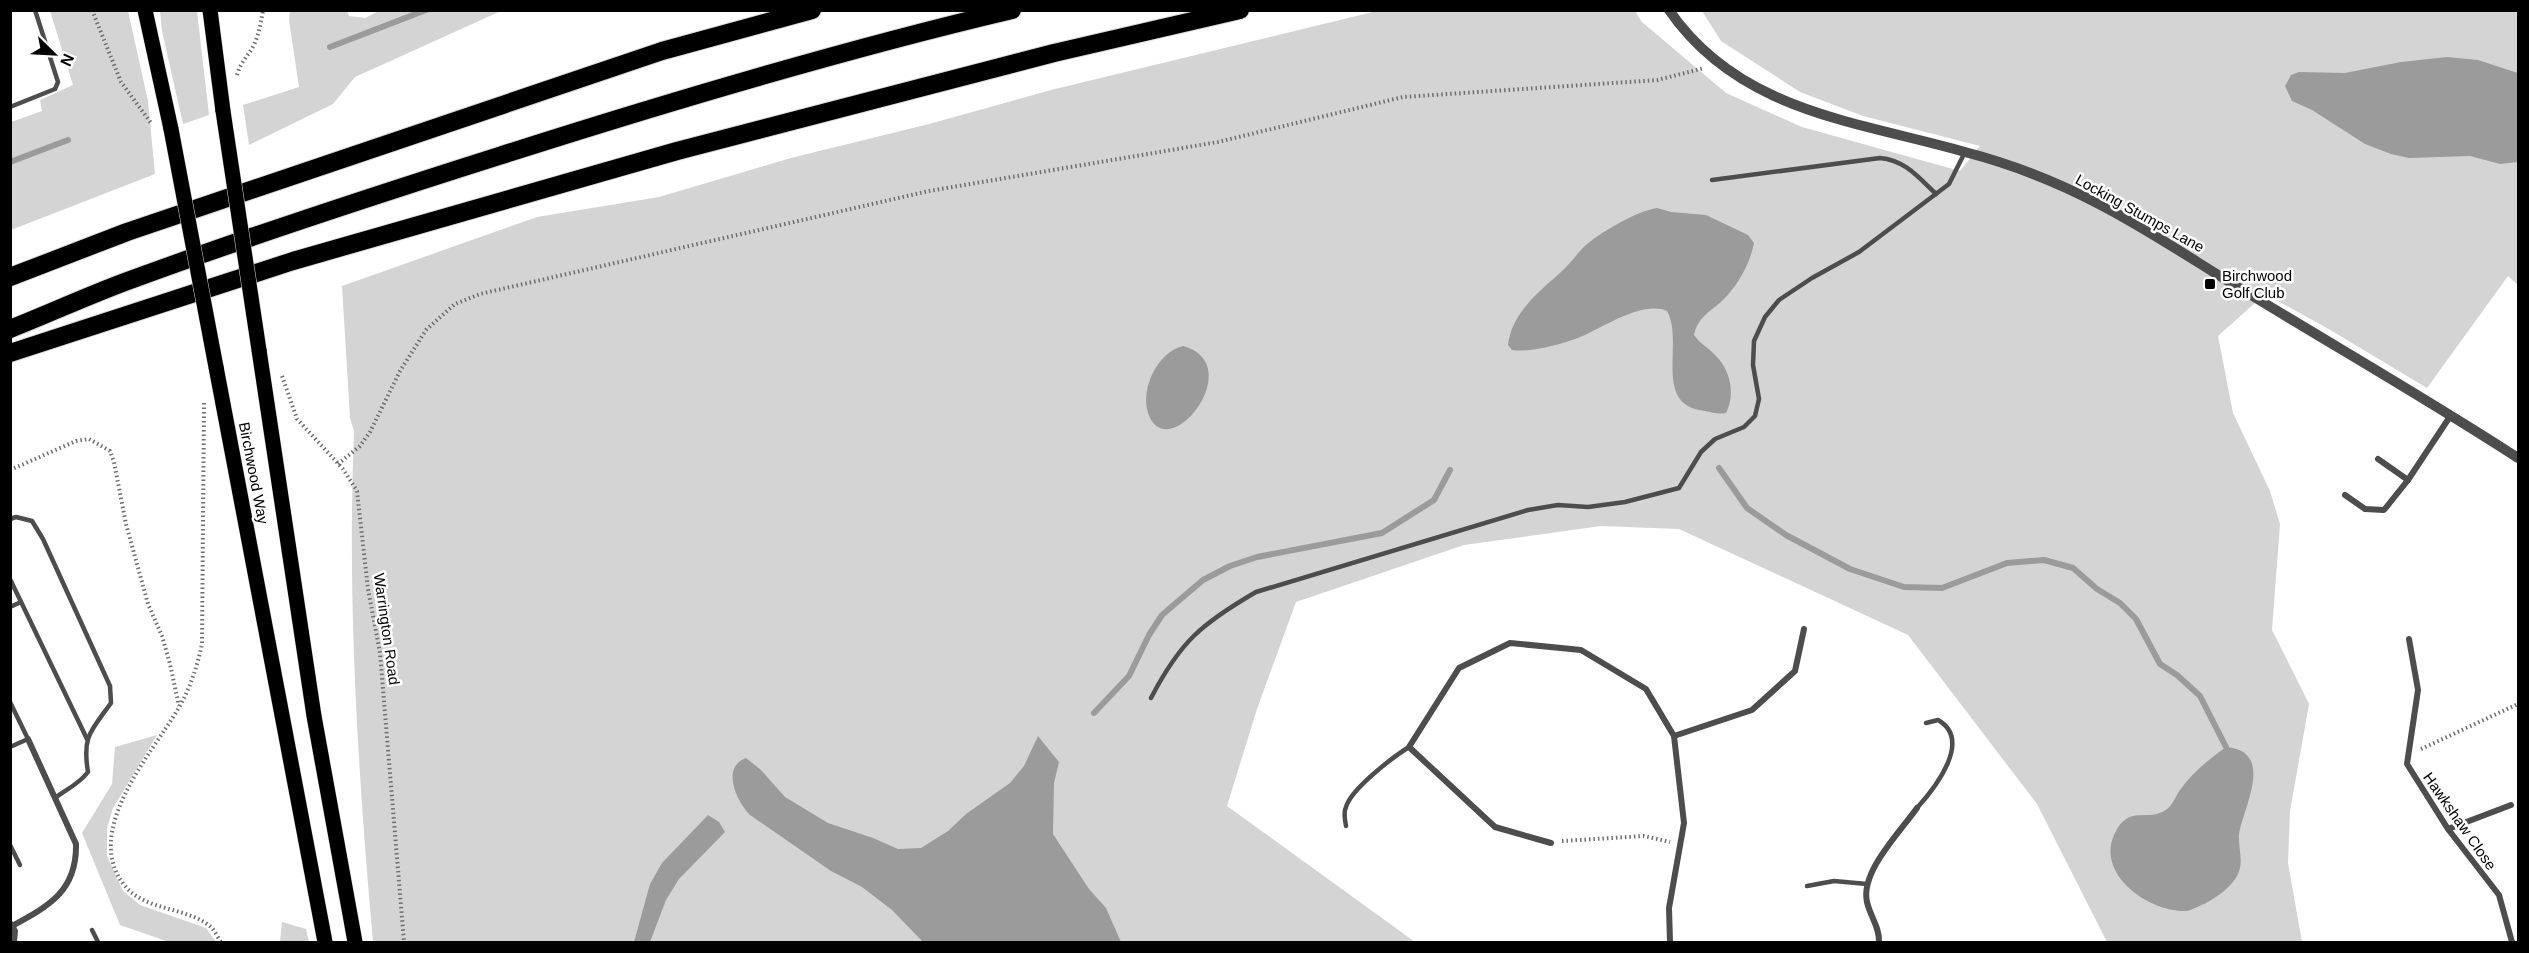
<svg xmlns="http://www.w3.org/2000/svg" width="2529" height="953" font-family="Arial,sans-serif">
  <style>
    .green { fill: #d4d4d4 }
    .water { fill: #9b9b9b }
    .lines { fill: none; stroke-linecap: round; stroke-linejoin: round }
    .stream { stroke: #9b9b9b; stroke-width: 6 }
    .primary-casing { stroke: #dbdbdb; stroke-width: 16 }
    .motorway-casing { stroke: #dbdbdb; stroke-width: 20 }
    .path { stroke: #6f6f6f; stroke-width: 4; stroke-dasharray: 1.5 3; stroke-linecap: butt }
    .service { stroke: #4d4d4d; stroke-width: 4.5 }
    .minor { stroke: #4d4d4d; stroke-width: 6 }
    .tertiary { stroke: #4d4d4d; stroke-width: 10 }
    .primary { stroke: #000; stroke-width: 15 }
    .motorway { stroke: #000; stroke-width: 18 }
    .primary-bridge-casing { stroke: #dbdbdb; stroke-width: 16; stroke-linecap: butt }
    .primary-bridge { stroke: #000; stroke-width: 15 }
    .poi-dot { fill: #000; stroke: #fff; stroke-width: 2 }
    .labels { text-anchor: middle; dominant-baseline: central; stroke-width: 5; stroke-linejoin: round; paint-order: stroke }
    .street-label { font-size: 15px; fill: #000; stroke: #fff }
    .poi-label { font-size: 15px; fill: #000; stroke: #fff; text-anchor: start }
  </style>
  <rect width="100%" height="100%" fill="#fff"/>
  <g class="green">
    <polygon points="381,10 501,11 355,77 333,104 249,145 243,105 299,87 289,20 290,11 347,11 349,16 365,18"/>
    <polygon points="50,11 128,11 148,101 155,174 11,230 11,122 42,111 40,100 73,85"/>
    <polygon points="160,11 197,11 209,115 183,124 162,31"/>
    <path d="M1377,11H1635L1642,22L1726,93L1802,127L1960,171L1980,146L1863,116L1800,92L1721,41L1702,11H2518V285L2508,276L2427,388L2327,328L2265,294L2218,336L2233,413L2270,491L2280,524L2272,630L2309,704L2290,811L2288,863L2302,942H2107L2037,804L1908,635L1679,529L1601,526L1464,545L1296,602L1257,709L1227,806L1415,942H373C358,773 347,601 354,431L350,418L342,286L537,217L659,197L791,158L929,124L1051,90Z"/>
    <polygon points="157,735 113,808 107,828 107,856 123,891 140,905 206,928 216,942 169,942 120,925 82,833 112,784 115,747"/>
    <polygon points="282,922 306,929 309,942 280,942"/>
  </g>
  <g class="water">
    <polygon points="2447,57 2478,60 2518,73 2518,162 2500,164 2470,156 2409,158 2391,154 2365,144 2312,110 2292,101 2285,86 2291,75 2299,72 2345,73 2401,62"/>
    <path d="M1657,208L1671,212L1706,215L1748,235L1754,243C1750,264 1738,285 1723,300C1710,312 1698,317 1694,335C1700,344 1708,347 1715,355C1730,369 1736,394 1726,413C1716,415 1709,411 1699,410C1654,401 1684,341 1667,311C1643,301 1607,325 1585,335C1567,343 1531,353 1512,350L1508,345C1512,312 1539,292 1562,271C1571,263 1578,252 1587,244C1603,231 1637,211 1657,208Z"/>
    <path d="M1183,346C1250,364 1167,469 1148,413C1140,388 1158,352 1183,346Z"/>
    <path d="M1038,736L1059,762L1054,783L1053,834L1089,889L1106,908L1121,942H923L892,910L862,887L831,871L750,815C736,801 721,767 746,758L761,770L785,797L828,823L873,838L898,849L921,848L948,831L966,814L1010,783L1024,766Z"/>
    <path d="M2226,747C2276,751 2243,808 2239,834C2238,847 2244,862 2238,874C2232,887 2216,898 2204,904C2199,906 2192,910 2187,911C2151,913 2096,876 2114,835C2129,802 2147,824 2167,809C2173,805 2176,795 2180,790C2193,772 2208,760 2226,747Z"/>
    <polygon points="708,815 719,822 725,832 679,879 666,900 650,942 634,942 650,884 662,863"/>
  </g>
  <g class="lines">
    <g class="stream">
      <polyline points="330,47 426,10"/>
      <polyline points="10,162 68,140"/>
      <polyline points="1719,468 1747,508 1786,535 1850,569 1904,587 1942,588 2007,563 2044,560 2073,568 2097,589 2120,603 2136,619 2160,664 2177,675 2200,696 2226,747"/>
      <polyline points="1094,713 1129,676 1149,635 1162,615 1203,580 1230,566 1257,557 1382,533 1434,500 1450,470"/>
    </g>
    <g class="primary-casing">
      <g id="primary">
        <polyline points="145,10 171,129"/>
        <polyline points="210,10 223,111"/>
        <polyline points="259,350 314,716 355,942"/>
        <polyline points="216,367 325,942"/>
      </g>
    </g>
    <g class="motorway-casing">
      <g id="motorway">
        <polyline points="10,277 127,232 662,51 812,10"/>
        <path d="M10,329C51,313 91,294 133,279C253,235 376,195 499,156C668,102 838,51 1012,10"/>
        <polyline points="10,353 293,261 677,151 1054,53 1240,10"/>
      </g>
    </g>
    <g class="path">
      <polyline points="92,10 121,82 151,123"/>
      <path d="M237,75C240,63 248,56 254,45C259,34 261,22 263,10"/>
      <polyline points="282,376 297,419 343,469 357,491 368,589 380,653 404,942"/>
      <path d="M204,403L202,644C197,667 190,689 178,709C151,755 81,832 125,886C147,912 186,906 211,927C215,931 218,938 221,942"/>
      <polyline points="338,464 360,446 370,432 400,371 426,330 455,304 480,294 929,191 1218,142 1403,97 1658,80 1704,68"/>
      <polyline points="10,470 76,441 89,439 110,451 114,462 126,524 148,604 162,636 170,664 179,706"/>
      <polyline points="2421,749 2518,704"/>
      <polyline points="1562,841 1644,836 1670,842"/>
    </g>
    <g class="service">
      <polyline points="10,107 55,89 58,82 35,10"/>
      <path d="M1712,180L1880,158C1905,160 1919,178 1936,194"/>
      <path d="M10,519L16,517L32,521L43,539L110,686L111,703C91,731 82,736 88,772C79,784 67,789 55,798"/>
      <polyline points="10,579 87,739"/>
      <polyline points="10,607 21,602"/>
      <path d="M1151,698C1180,642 1201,624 1256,592L1528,510L1558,505L1588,507L1625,502L1679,488L1701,452L1715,439L1744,427L1755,416L1759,399L1753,365L1754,341L1765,317L1779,300L1812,278L1859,252L1949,184L1965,152"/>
      <polyline points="10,702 28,739 10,747"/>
      <path d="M1917,808C1935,788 1973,740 1938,720L1926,723"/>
      <path d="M1346,826C1345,819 1343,813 1346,807C1351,789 1393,757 1409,747"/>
      <polyline points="10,845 20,865"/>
      <polyline points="1807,886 1834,881 1867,884"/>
      <polyline points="92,930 98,942"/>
    </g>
    <g class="minor">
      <polyline points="2378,459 2408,480"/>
      <polyline points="2345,495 2365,509 2384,510 2408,480 2451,415"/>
      <polyline points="2409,639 2418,690 2407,764 2448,829 2499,895 2512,942"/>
      <polyline points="1674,736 1752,710 1795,671 1804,629"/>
      <polyline points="2448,829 2511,805"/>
      <polyline points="1551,843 1495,827 1409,747 1459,668 1510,643 1581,650 1646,689 1674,736 1684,823 1669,908 1670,942"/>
      <polyline points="11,924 15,931 14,942"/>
      <path d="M12,926C49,906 77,891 76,844L28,739"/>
      <path d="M1879,942C1880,928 1870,916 1867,902C1860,872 1900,832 1917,808"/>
    </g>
    <path class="tertiary" d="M1669,10C1739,112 1857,121 1965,152C2011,164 2055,181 2097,203C2152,231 2203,267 2256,298C2343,351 2432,402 2518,458"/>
    <use href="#primary" class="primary"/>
    <use href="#motorway" class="motorway"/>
    <g class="primary-bridge-casing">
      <g id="primary-bridge">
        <polyline points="223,111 259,350"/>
        <polyline points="171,129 216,367"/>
      </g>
    </g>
    <use href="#primary-bridge" class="primary-bridge"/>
  </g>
  <rect class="poi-dot" x="2204" y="278" width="12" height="12" rx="3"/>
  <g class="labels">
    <g class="street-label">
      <text transform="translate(2140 213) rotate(29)">Locking Stumps Lane</text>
      <text transform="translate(254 473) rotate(79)">Birchwood Way</text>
      <text transform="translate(387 629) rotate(82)">Warrington Road</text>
      <text transform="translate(2460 821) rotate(55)">Hawkshaw Close</text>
    </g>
    <g class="poi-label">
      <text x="2222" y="275">Birchwood<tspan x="2222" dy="17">Golf Club</tspan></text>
    </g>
  </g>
  <rect width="2529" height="953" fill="none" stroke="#000000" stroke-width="24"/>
  <g transform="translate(54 54) rotate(114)" stroke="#ffffff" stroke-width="4.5" paint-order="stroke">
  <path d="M0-4.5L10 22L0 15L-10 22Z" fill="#000000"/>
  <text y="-9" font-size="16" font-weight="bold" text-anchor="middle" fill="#000000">N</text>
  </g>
</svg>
